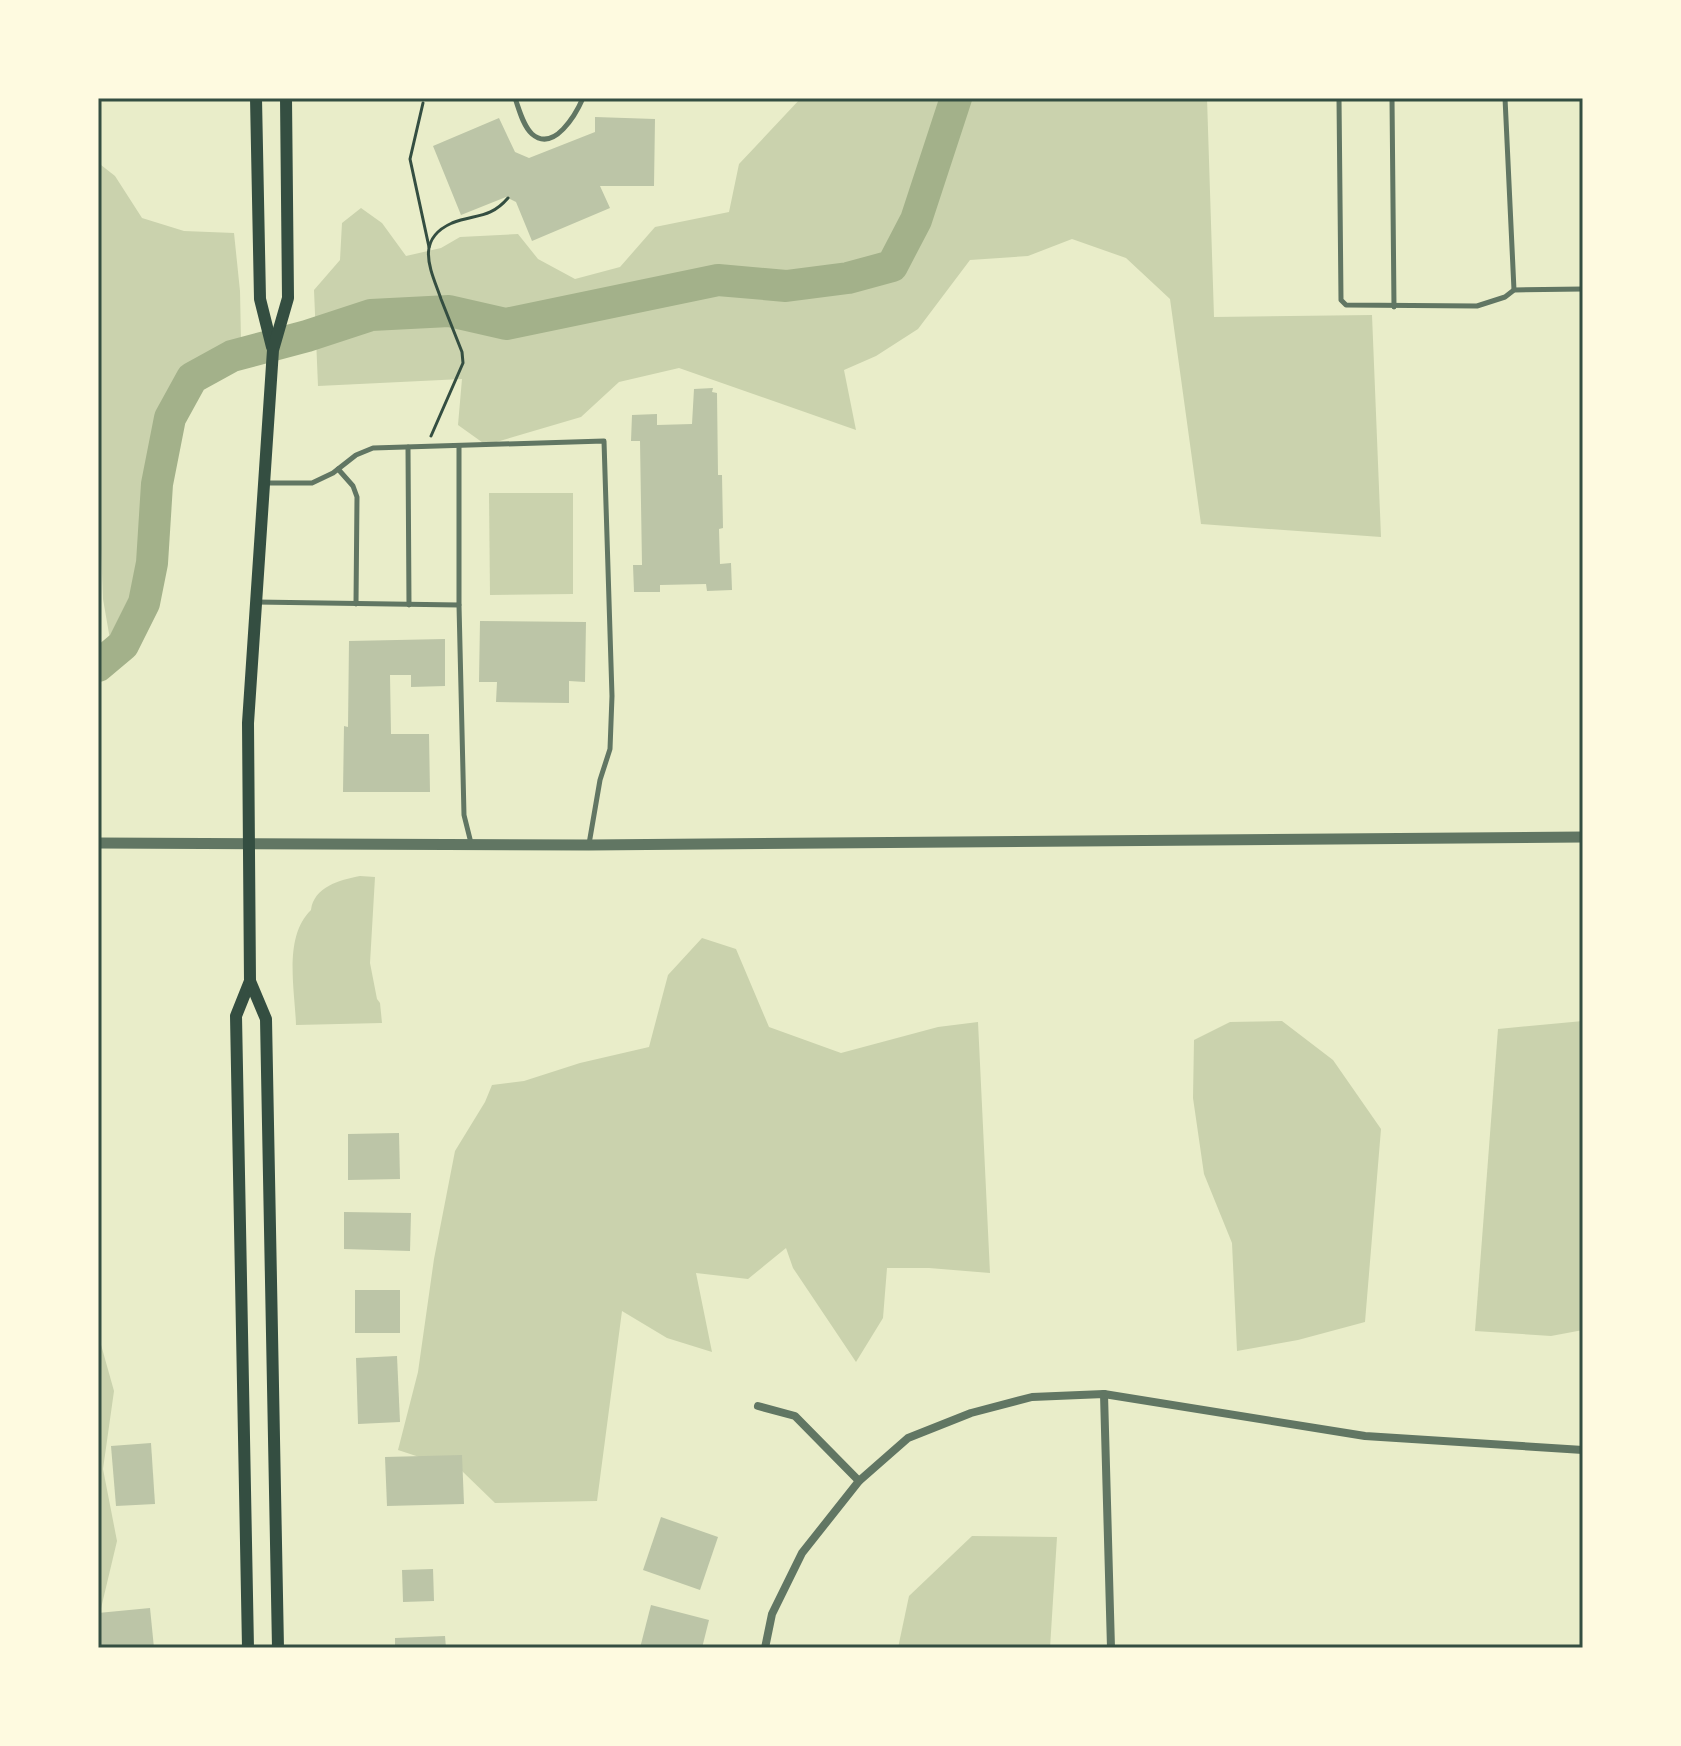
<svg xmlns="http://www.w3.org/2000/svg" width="1681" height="1746" font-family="Lato,sans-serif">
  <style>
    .green { fill: #cad2ad }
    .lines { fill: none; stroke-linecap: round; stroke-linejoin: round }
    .river { stroke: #a3b18a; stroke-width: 32 }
    .building { fill: #bcc5a7 }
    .path { stroke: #344e41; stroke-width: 3 }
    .service { stroke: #617663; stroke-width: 5 }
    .minor { stroke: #617663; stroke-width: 8 }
    .tertiary { stroke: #617663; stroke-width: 11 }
    .secondary { stroke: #344e41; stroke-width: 12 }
    .neatline { fill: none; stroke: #344e41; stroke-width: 3 }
  </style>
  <rect width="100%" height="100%" fill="#e9edc9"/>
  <g class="green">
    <polygon points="801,98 1207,98 1214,317 1372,315 1381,537 1201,524 1170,299 1126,258 1072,239 1028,256 970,260 918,329 876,356 844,370 856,430 679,368 619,382 581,417 486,445 458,425 462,379 318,386 314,290 340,260 342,223 361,208 382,223 406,256 441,248 460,237 518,234 538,259 575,279 620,267 655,227 729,212 739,164"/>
    <polygon points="101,165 115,176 142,218 184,231 234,233 240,291 241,341 232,356 192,378 170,418 157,483 152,563 144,603 123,645 111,645 103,599 101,548 98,541 98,272"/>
    <polygon points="573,493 573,594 490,595 489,493"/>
    <path d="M360,876L375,877L370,963L377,999L380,1003L382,1023L296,1025C295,990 283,937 311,910C314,887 339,880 360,876Z"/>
    <polygon points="702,938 736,949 769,1027 841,1053 938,1027 978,1022 990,1273 929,1268 887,1268 883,1318 856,1362 793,1268 786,1248 748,1279 696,1273 712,1352 667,1338 622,1311 597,1501 495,1503 462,1471 398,1450 418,1372 434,1259 455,1151 485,1102 492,1085 524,1081 580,1063 649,1047 668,975"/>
    <polygon points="1282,1021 1333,1060 1381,1129 1365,1322 1298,1340 1237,1351 1232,1243 1204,1174 1193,1098 1194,1040 1230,1022"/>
    <polygon points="1583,1021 1583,1330 1551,1336 1475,1331 1498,1029"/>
    <polygon points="98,1334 114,1391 103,1469 117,1541 98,1621"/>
    <polygon points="972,1536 1057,1537 1050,1648 898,1648 909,1596"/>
  </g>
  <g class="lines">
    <polyline class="river" points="98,666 123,645 144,603 152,563 157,484 170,418 192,378 232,356 307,336 371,315 449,311 506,324 718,280 786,286 848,278 892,266 916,220 956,98"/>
  </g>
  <g class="building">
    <polygon points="595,117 655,119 654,186 600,186 610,208 532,241 516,202 506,197 461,215 433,146 499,118 515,152 529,158 595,132"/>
    <polygon points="713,388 712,392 717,393 718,475 722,475 723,528 719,529 720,564 731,563 732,590 707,591 706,584 660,585 660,592 634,592 633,565 642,565 640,441 631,441 632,415 657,414 657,425 692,424 694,389"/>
    <polygon points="480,621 586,622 585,682 569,681 569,703 496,702 497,682 479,682"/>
    <polygon points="445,639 445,686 411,687 411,675 390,675 391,734 429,734 430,792 343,792 344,726 348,727 349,641"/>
    <polygon points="399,1133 400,1179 348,1180 348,1134"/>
    <polygon points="344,1212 411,1213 410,1251 344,1249"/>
    <rect x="355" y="1290" width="45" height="43"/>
    <polygon points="397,1356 400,1422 358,1424 356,1358"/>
    <polygon points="151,1443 155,1504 116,1506 111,1446"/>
    <polygon points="462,1455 464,1504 387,1506 385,1457"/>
    <polygon points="661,1517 718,1537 700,1590 643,1570"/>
    <polygon points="433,1569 434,1601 403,1602 402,1570"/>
    <polygon points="651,1605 709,1620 702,1648 640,1648"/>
    <polygon points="150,1608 154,1648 98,1648 98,1613"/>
    <polygon points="445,1636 446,1648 395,1648 395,1638"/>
  </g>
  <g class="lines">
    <g class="path">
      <polyline points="423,103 410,159 429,247"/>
      <path d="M431,436L463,363L462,352C455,334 448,317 441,299C431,270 414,240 452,223C475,214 490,219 508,198"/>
    </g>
    <g class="service">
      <path d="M515,98C519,109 523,126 532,134C554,153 576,114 583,98"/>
      <polyline points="1339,98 1341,300 1346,305 1477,306 1505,297 1514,290 1583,289"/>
      <polyline points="1392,98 1394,307"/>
      <polyline points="1505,98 1514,290"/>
      <polyline points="408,447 409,605"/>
      <polyline points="338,469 353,486 357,497 356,604"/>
      <polyline points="265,483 312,483 333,473 356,455 373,448 604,441 612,696 610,749 600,780 589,844"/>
      <polyline points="256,602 459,605 459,446"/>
      <polyline points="459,605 464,815 471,843"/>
    </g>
    <g class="minor">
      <polyline points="1104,1394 1111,1648"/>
      <polyline points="758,1406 795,1416 859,1481"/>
      <polyline points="765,1648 772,1614 802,1553 859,1481 908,1438 971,1413 1032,1397 1104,1394 1365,1436 1583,1450"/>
    </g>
    <polyline class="tertiary" points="98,843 589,845 1583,837"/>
    <g class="secondary">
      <polyline points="256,98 260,299 272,347"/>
      <polyline points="248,1648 236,1016 250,981"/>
      <polyline points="278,1648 266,1019 250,981 248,723 273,350 288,298 286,98"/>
    </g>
  </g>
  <rect width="1681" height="1746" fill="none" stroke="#fefae0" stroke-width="200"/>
  <rect x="100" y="100" width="1481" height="1546" class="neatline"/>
</svg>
